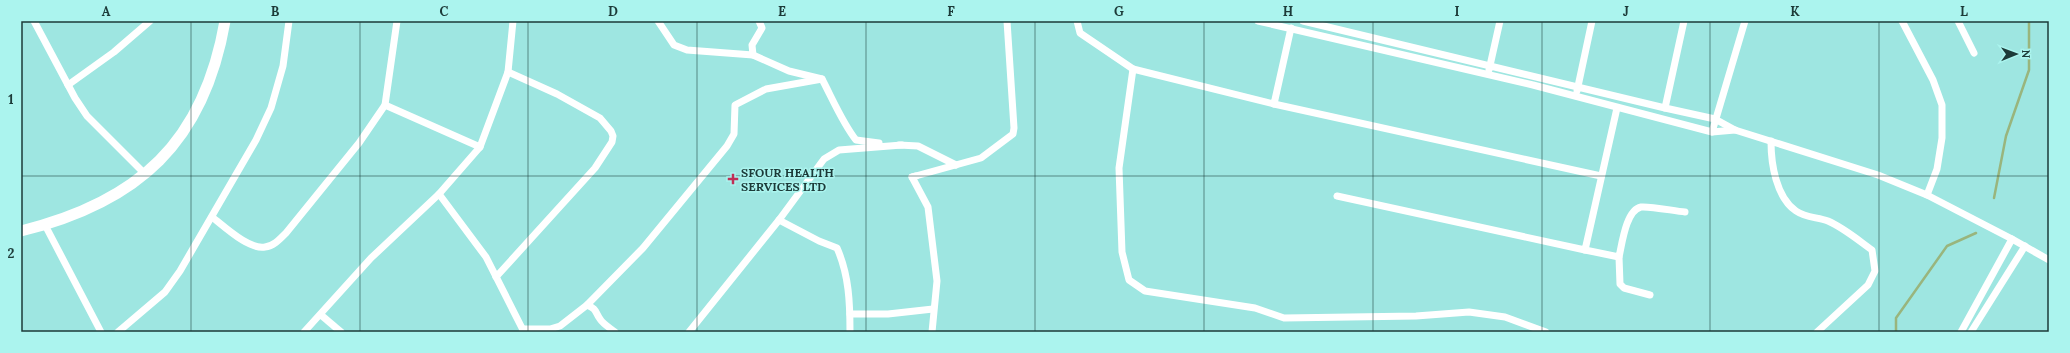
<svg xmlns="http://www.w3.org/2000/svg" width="2070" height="353" font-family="Lora,serif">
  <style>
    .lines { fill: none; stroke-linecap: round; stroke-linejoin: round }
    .stream { stroke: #99b57d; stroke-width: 2.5 }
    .street { stroke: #fff; stroke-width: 7 }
    .secondary { stroke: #fff; stroke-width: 11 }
    .grid { fill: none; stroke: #1c3a38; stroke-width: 1; stroke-opacity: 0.55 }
    .poi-dot { fill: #bf2f56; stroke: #abf4ee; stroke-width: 1.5 }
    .labels { text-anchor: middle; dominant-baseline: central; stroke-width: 3; stroke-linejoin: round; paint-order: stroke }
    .poi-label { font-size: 12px; font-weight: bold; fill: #1c3a38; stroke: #abf4ee; text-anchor: start }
    .neatline { fill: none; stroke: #1c3a38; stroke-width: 1.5 }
    .grid-label { font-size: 13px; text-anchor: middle; font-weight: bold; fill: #1c3a38 }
  </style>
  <rect width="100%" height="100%" fill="#9ee6e1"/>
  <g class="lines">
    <g class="stream">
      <polyline points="1994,198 2006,136 2029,70 2029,21"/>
      <polyline points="1896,332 1896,318 1947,246 1976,233"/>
    </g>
    <g class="street">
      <polyline points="34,21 75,98 87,116 145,174"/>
      <polyline points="658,21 674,45 687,50 753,55 752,45 762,28 759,21"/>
      <polyline points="1077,21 1080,33 1133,69 1274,104 1291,28"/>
      <polyline points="1258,21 1533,85 1712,132 1735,130"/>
      <polyline points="1303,21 1665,108 1715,119 1735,130 1878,175 1927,195 2012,239 2049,260"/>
      <polyline points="1902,21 1933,80 1942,105 1942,138 1937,169 1927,195"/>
      <polyline points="1958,21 1974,53"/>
      <path d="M753,55L789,71L822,79C832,98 843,124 856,140L879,143"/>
      <polyline points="1133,69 1119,168 1122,252 1129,280 1145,291 1255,308 1284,318 1416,316 1469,312 1505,317 1546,332"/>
      <polyline points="1489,70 1500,21"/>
      <polyline points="68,85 114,52 150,21"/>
      <polyline points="1577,91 1592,21"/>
      <polyline points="1274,104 1601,176"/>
      <polyline points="385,105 480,147"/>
      <polyline points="1665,108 1684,21"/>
      <polyline points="1712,132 1745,21"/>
      <path d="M1771,141C1771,164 1776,197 1796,211C1806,218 1818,217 1828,221C1844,228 1858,240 1872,250L1875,271L1868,285L1817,332"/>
      <polyline points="899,145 918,146 956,165"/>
      <polyline points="916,176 912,177 928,207 937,281 932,332"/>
      <polyline points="912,177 981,158 1013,134 1014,128 1007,21"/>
      <polyline points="439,194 486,257 524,332"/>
      <polyline points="1337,196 1585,250 1617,108"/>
      <path d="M212,217C225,227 249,250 265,247C274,246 280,239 286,233L359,143L385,105L397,21"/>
      <path d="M779,220L819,241L837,248C849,275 850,303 850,332"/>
      <polyline points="45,225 101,332"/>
      <path d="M1585,250L1619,257C1622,244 1626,210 1641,207C1650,206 1674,211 1685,212"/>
      <polyline points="1619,257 1620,284 1624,288 1650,295"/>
      <polyline points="496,277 595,168 612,142 613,136 611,131 600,118 557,94 508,72"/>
      <path d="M587,305C597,309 595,312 600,319C603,324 610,328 615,332"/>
      <polyline points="850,314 888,314 933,309"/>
      <polyline points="321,315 341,332"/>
      <polyline points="523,329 550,329 560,326 587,305 643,248 727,146 734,134 735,105 766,89 822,79"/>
      <polyline points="118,332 165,292 180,271 256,140 271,108 283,66 289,21"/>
      <polyline points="304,332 371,258 439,194 480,147 508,72 513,21"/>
      <polyline points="689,332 779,220 824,159 839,150 902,145"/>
      <polyline points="1961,332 2012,239"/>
      <polyline points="1971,332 2025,246"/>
    </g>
    <path class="secondary" d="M21,231C139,202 204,142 225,21"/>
  </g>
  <path class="grid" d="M191,21V332M360,21V332M528,21V332M697,21V332M866,21V332M1035,21V332M1204,21V332M1373,21V332M1542,21V332M1710,21V332M1879,21V332M21,176H2049"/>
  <path class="poi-dot" d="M731 173h4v4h4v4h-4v4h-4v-4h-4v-4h4z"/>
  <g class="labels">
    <g class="poi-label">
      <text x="741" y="172">SFOUR HEALTH<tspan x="741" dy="14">SERVICES LTD</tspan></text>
    </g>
  </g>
  <rect width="2070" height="353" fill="none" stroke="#abf4ee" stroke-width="44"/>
  <g transform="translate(2016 54) rotate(89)" stroke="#abf4ee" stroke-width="3" paint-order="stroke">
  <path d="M0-3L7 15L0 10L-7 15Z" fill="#1c3a38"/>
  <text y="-6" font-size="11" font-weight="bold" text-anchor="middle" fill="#1c3a38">N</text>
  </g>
  <rect x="22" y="22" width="2026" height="309" class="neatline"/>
  <g class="grid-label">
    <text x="106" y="16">A</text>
    <text x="275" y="16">B</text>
    <text x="444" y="16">C</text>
    <text x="613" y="16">D</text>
    <text x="782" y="16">E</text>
    <text x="951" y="16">F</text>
    <text x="1119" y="16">G</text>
    <text x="1288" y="16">H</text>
    <text x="1457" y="16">I</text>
    <text x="1626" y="16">J</text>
    <text x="1795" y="16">K</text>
    <text x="1964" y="16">L</text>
    <text x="11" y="104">1</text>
    <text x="11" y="258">2</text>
  </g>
</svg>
